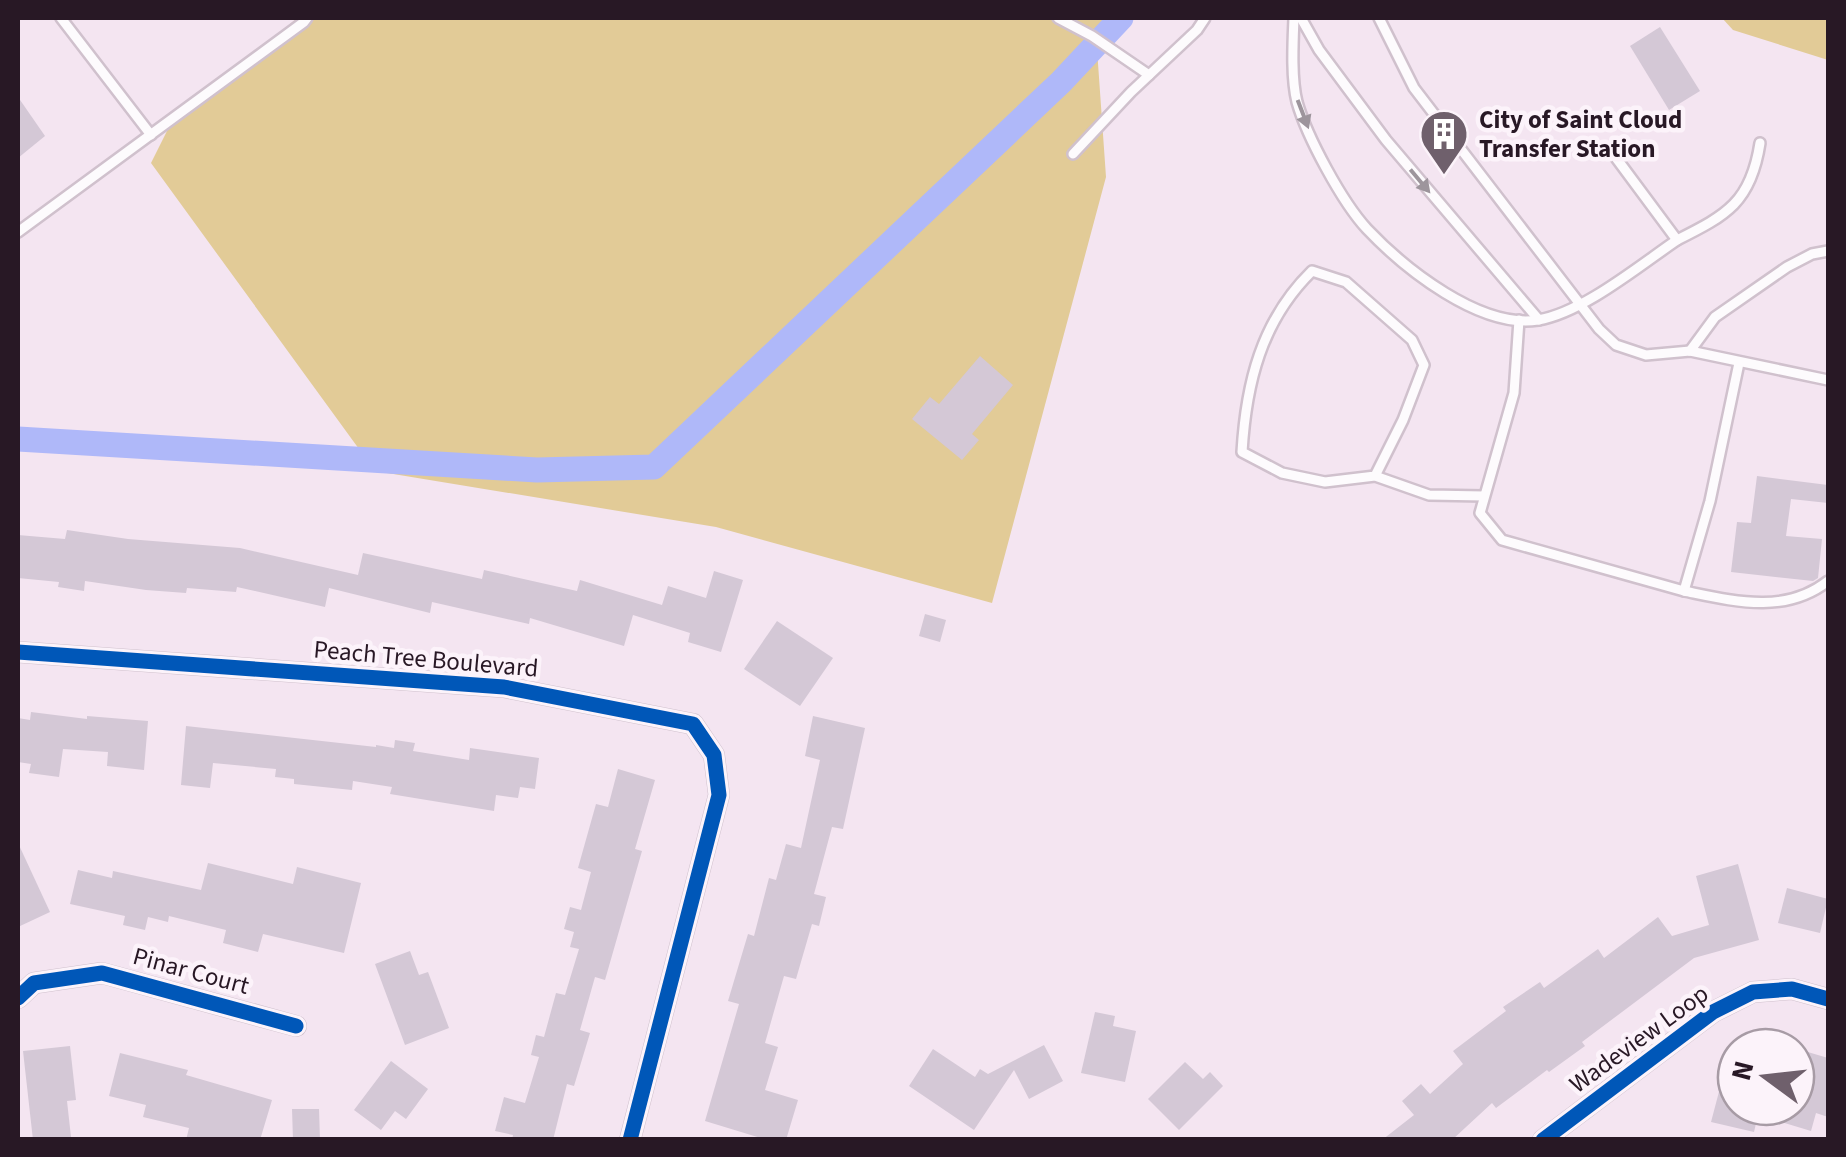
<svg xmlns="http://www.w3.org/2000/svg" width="1846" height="1157" font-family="'Source Sans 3',sans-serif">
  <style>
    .green { fill: #e2cb97 }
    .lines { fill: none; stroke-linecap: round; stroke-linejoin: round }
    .canal { stroke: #afb8f9; stroke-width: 25 }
    .building { fill: #d4c8d6 }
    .lane-casing { stroke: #d0c1cd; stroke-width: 14 }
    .street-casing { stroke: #d0c1cd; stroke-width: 22 }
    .lane { stroke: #fdfbfd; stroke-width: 9 }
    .street { stroke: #fdfbfd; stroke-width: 18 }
    .cycleway-casing { stroke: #fcf3fa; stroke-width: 21 }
    .cycleway { stroke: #0057b8; stroke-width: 15 }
    .oneway { fill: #9d959c }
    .labels { text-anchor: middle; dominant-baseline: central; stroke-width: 9; stroke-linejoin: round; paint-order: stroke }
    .poi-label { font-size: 25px; font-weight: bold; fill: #281825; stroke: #fcf3fa; text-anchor: start }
    .street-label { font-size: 25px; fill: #281825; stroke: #fcf3fa }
  </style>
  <rect width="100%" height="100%" fill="#f4e5f1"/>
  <g class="green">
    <polygon points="297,18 1109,18 1096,35 1106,177 992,603 716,527 375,471 151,163 170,125 211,84 253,57"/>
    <polygon points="1722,18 1828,18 1828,60 1733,30"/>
  </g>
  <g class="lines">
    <polyline class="canal" points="18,439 537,470 654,467 1061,82 1121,18"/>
  </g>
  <g class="building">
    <polygon points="1660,27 1700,91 1669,110 1630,46"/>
    <polygon points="18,97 45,136 18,158"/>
    <polygon points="980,356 1013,385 972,434 979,440 962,460 912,419 930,397 939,404"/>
    <polygon points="1757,476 1828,485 1828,503 1791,499 1786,536 1822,539 1818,578 1813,581 1731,572 1737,522 1751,523"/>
    <polygon points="67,530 128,539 240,548 358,575 363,553 482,579 484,570 577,591 580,580 662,605 668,586 706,598 714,571 743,580 721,652 688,642 690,633 633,615 624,646 530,618 529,624 432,602 430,613 329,588 325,607 237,587 236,592 187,588 186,593 146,590 85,581 84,591 58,587 59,582 18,578 18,535 65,539"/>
    <polygon points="925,614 946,620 940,642 919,636"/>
    <polygon points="777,621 833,658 800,706 744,669"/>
    <polygon points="31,712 87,719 87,716 148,721 144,770 107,766 108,752 63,749 59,777 29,773 31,764 18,762 18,718 30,720"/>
    <polygon points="813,716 865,728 843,829 832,827 814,894 826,897 819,926 812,924 796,979 784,976 765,1043 778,1047 765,1090 798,1100 786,1140 767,1140 705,1121 739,1004 728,1001 748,934 754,936 769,878 776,880 786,844 801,848 820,760 805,756"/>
    <polygon points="186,726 376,747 376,745 394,748 395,740 415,743 413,751 469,760 470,748 539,758 535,789 520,787 518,798 496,795 494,811 390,794 392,787 353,781 352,790 294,784 294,779 275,777 276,769 213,763 210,788 181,785"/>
    <polygon points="618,769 655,780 635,849 642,851 605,980 595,977 580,1030 590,1033 574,1086 567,1084 553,1140 512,1140 513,1135 495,1131 504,1097 525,1103 539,1057 531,1055 536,1035 544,1037 556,993 565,995 579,949 570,947 574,932 564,929 570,907 581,910 591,872 578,868 596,804 608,807"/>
    <polygon points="18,843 50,912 18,927"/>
    <polygon points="208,863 293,884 297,867 361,883 344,953 263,934 258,952 223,943 226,930 169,916 168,922 148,917 145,930 123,925 125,916 70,904 78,870 112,878 113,871 201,890"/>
    <polygon points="1738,864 1759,940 1694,958 1582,1042 1585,1046 1549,1072 1547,1070 1496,1108 1492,1103 1452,1140 1382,1140 1414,1115 1402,1101 1421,1084 1430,1094 1463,1064 1453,1051 1506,1011 1503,1007 1540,982 1544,988 1598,949 1604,958 1658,917 1672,936 1709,925 1696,876"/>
    <polygon points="1787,888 1828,899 1820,933 1778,923"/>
    <polygon points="410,951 419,975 428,972 449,1028 405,1045 375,964"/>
    <polygon points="1095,1012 1115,1016 1113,1026 1136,1031 1125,1082 1081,1073"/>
    <polygon points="1044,1045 1063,1081 1029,1099 1014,1070 974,1130 909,1086 933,1049 975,1077 980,1069 988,1074"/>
    <polygon points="70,1046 76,1100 67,1101 71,1137 33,1140 23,1051"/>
    <polygon points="1730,1050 1736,1051 1736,1107 1796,1107 1796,1069 1801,1050 1828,1058 1828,1117 1816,1113 1811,1131 1758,1115 1754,1132 1711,1122"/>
    <polygon points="120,1053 188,1070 186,1075 272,1100 260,1140 186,1140 189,1128 143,1117 146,1105 109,1096"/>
    <polygon points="391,1061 428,1089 406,1119 395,1111 381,1130 354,1110"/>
    <polygon points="1185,1062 1203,1079 1210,1072 1223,1086 1179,1130 1148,1099"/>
    <polygon points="292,1109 319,1109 320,1140 293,1140"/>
  </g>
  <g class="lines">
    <g class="lane-casing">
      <g id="lane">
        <polyline points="61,18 151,135"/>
        <polyline points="1058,18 1092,36 1149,75"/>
        <path d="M1294,18C1293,42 1291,78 1297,102C1307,137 1342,202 1367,229C1405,269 1480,329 1538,320C1582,313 1639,266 1677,240L1608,147"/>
        <polyline points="1301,18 1319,50 1386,140 1539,320"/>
        <polyline points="1379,18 1414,88 1599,329 1616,345 1646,355 1690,351 1828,380"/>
        <polyline points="1073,154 1131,92 1197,30 1205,18"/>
        <polyline points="18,232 304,22 307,18"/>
        <path d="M1677,240C1727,215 1751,202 1760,143"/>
        <polyline points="1519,320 1514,393 1480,513 1502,540 1684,591 1710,501 1739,363"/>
        <polyline points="1690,351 1715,317 1787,267 1812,254 1828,251"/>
        <path d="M1375,476L1325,482L1282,473L1242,452C1246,384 1261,321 1312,271L1346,282L1412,340L1424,365L1403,420L1375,476L1429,495L1484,496"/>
        <path d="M1684,591C1733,601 1785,615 1828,581"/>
      </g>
    </g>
    <g class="street-casing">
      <g id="street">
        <polyline points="18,652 504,687 693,724 714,755 719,795 630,1140"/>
        <polyline points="18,998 34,983 102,973 296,1026"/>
        <polyline points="1543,1140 1713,1012 1753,992 1792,989 1828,999"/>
      </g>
    </g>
    <use href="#lane" class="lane"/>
    <use href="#street" class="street"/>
    <g class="cycleway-casing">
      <g id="cycleway">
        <polyline points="18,652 504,687 693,724 714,755 719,795 630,1140"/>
        <polyline points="18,998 34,983 102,973 296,1026"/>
        <polyline points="1543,1140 1713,1012 1753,992 1792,989 1828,999"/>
      </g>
    </g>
    <use href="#cycleway" class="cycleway"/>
  </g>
  <defs><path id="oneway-solid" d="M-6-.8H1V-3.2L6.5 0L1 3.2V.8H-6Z" transform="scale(2.5)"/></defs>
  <g class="oneway">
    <use href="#oneway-solid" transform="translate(1303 114) rotate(69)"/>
    <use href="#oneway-solid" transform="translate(1420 181) rotate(50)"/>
  </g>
  <defs>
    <g id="building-pin" transform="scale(2.5)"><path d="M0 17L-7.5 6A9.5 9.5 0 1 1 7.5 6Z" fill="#6f606c" stroke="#fcf3fa"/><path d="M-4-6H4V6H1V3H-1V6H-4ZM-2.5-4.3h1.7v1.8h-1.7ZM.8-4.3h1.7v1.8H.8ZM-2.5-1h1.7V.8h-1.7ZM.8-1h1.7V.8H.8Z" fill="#fff"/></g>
  </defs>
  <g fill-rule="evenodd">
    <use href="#building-pin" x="1444" y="134"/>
  </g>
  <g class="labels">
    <g class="poi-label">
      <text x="1479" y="120">City of Saint Cloud<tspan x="1479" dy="29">Transfer Station</tspan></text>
    </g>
    <g class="street-label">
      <text transform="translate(426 659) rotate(5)">Peach Tree Boulevard</text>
      <text transform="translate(191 971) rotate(15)">Pinar Court</text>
      <text transform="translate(1639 1039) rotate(-36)">Wadeview Loop</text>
    </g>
  </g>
  <rect width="1846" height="1157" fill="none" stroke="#281825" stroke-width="40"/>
  <g transform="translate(1766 1077) rotate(285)"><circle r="48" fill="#fcf3fa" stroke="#a79ba5" stroke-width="2.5"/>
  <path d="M0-8L18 38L0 25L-18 38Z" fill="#6f606c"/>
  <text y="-15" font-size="28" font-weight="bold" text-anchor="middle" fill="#281825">N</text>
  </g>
</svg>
